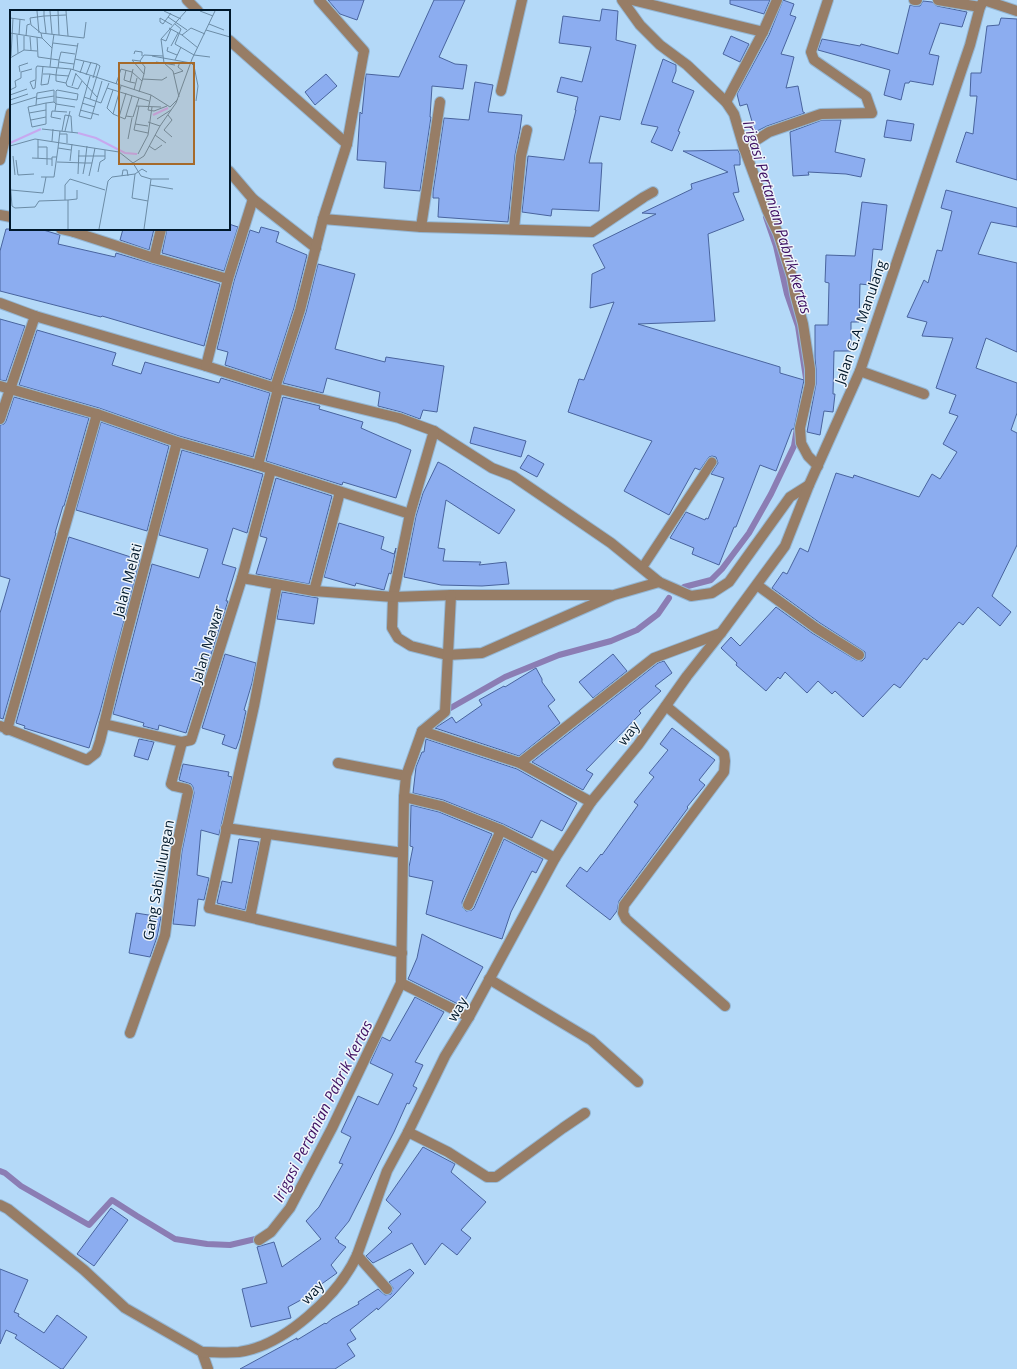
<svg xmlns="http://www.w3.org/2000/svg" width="1017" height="1369" font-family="'Open Sans',sans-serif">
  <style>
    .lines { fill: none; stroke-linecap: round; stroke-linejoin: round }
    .stream { stroke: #8b7db4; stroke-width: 6 }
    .building { fill: #8cadf0; stroke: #49649e }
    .lane-casing { stroke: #94b6d3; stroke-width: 11 }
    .street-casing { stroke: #94b6d3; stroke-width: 12 }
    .lane { stroke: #977d66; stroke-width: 9 }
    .street { stroke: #977d66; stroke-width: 10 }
    .labels { text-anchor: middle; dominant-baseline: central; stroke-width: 3; stroke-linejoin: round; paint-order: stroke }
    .street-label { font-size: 14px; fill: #00182b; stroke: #eff5fb }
    .water-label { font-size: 15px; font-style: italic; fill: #3c0f61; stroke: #eff5fb }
    .inset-river { fill: none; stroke: #c7a8ef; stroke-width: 2 }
    .inset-road { fill: none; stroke: #6c8ca6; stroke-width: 1 }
    .view { fill: #a56a2b; fill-opacity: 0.15; stroke: #a56a2b; stroke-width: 2 }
    .inset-edge { fill: none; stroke: #00182b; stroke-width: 2 }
  </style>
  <rect width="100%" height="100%" fill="#b4d9f8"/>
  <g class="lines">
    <g class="stream">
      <polyline points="766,217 776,246 787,294 798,326 806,378"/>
      <polyline points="684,587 711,580 722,569 749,533 771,494 794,446 797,428"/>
      <polyline points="447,710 505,677 559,655 611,641 637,630 658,614 669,598"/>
      <polyline points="0,1171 5,1173 21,1186 89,1225 112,1200 137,1216 175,1239 207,1244 230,1245 260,1238"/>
    </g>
  </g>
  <g class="building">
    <polygon points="328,0 364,0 357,20 340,14"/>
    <polygon points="434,0 465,0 439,57 455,64 467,65 463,89 432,86 430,117 431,117 420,191 384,188 386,162 357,160 360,112 362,114 366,74 399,77"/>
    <polygon points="730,0 770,0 764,14 730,4"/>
    <polygon points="783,0 794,4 790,15 796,17 781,54 794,57 786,88 798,86 803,112 805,113 767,126 755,132 747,104 740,106 737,94 769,35"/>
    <polygon points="923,1 932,2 937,6 967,12 962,27 940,23 929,54 939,56 933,85 910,81 909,83 905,83 901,100 884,95 890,70 818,50 822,39 860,46 861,44 898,54 910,5 914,6 920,6"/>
    <polygon points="602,9 618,11 616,40 636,45 620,120 600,116 589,163 602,163 599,211 552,209 551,216 522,212 528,156 564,160 576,110 575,110 578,97 557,92 561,77 582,82 591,47 559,43 563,16 600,21"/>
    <polygon points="1001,18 1017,19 1017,180 956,162 966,132 973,134 977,96 970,96 971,73 981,73 987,26 999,25"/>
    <polygon points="731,36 749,44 740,62 723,54"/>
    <polygon points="663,59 676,65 676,71 672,82 694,91 678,131 680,132 672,151 651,142 658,127 641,124"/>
    <polygon points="326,74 337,86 315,105 305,92"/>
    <polygon points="475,82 493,85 488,112 522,115 520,130 515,155 508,222 438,217 439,198 433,198 433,192 444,118 469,120"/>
    <polygon points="822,120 841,120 835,152 865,159 861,177 846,174 808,172 809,175 793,176 790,132"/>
    <polygon points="887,120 914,124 911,141 884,137"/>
    <polygon points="738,150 740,155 740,165 734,165 739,192 733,193 744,220 708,234 715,321 638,324 780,367 780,373 804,380 794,429 792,429 776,471 760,465 736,527 734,527 719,565 692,554 694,548 670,538 686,512 705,520 706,518 708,519 724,478 711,474 718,463 716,457 712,456 709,457 700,470 695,468 669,515 624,491 652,441 568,412 579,379 584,380 614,302 590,308 592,274 605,268 593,245 656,214 642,213 692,189 691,184 728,172 683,151"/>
    <polygon points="946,190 1017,208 1017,227 991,222 978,254 1017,263 1017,352 986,338 976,368 1017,383 1017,413 1011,430 1017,433 1017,545 992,596 1011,612 1000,626 978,607 963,625 959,622 927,660 924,658 900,688 894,684 863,717 835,691 832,694 818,681 807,693 785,672 780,679 778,677 766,691 736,665 737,663 721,648 731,637 740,646 776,607 812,633 856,660 862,661 865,658 865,652 862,650 820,623 772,588 783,572 787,574 800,548 808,552 836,473 853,478 854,475 919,497 932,474 940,479 957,452 943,444 958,416 949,413 956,395 936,388 953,338 922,336 927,322 907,317 924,280 928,283 937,250 942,251 952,211 941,208"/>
    <polygon points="862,202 887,205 882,250 873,249 870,285 860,284 859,322 851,322 851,351 834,351 833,394 835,394 833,412 824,411 820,435 807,432 816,384 816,369 815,358 815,325 828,325 829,283 825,282 826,255 855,256"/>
    <polygon points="229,224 238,227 224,271 162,253 167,229 229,229"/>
    <polygon points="261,227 279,232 276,242 307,255 294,308 271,380 225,365 228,352 217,349 234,281 250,230 259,233"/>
    <polygon points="6,229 40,229 60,235 58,244 115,257 116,253 220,284 204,346 102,316 101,317 0,291 0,251"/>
    <polygon points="123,229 154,229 149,250 120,240"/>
    <polygon points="318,264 355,274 335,349 385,362 386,357 444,366 437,412 423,410 420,419 401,412 378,406 380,392 327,378 323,393 283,383 306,312"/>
    <polygon points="0,319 25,326 6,381 0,380"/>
    <polygon points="37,330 116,353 112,365 141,374 145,362 219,383 221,378 270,393 253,457 179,436 99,408 19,385"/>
    <polygon points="14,397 89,418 64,506 63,506 55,533 56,533 3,719 0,718 0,613 10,579 0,576 0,425 4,424 6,421"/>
    <polygon points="283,397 320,406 319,409 363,422 361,428 411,450 396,498 343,482 342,485 266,461"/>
    <polygon points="101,422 169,446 147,531 76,510"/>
    <polygon points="474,427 526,441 521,457 470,443"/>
    <polygon points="182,450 263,474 247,533 233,528 222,564 236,568 226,601 228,601 186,733 159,725 158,730 143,726 144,723 113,714 152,564 199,578 208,549 159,535"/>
    <polygon points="528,455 544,464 537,477 520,468"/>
    <polygon points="438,462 446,466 515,510 499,534 446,500 438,548 445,549 443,561 481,562 479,565 506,562 509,584 482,586 441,585 404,577 416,516 423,493"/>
    <polygon points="276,478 332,496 309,584 256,574 267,538 260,536"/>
    <polygon points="339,523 384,537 381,549 394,554 396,548 391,574 389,573 384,590 356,583 355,586 324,577"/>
    <polygon points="69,537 140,560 100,712 89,748 24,728 25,726 16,723"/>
    <polygon points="282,592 318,598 314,624 277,619"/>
    <polygon points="225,654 256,663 252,683 244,710 246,711 240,738 236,749 222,744 225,735 202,728"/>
    <polygon points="613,654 627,671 593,698 579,682"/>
    <polygon points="664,661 672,673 655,686 661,691 639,711 641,713 586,770 593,774 583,790 532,762 658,663"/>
    <polygon points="536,668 542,679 542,682 555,700 548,706 560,723 519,756 435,728 452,717 456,723 482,705 479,700 504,686 505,687"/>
    <polygon points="672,728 715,760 699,780 705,785 687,807 688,808 619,901 617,911 610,920 566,886 580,867 587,872 601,854 602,855 638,805 634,802 654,777 649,773 668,750 660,744"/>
    <polygon points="139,739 154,742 148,760 134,756"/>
    <polygon points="426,739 517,769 577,803 562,831 541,820 532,838 503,824 443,800 413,793 416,767 422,752 424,752"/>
    <polygon points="183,764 229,772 228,776 232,777 219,835 201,830 197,875 209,878 204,900 198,899 195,926 173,924 182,851 194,793 193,787 191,784 179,780"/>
    <polygon points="411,805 439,812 492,834 462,902 463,908 466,911 472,910 474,908 504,839 543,859 536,873 532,871 511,912 502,939 426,914 433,881 409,876 409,867 413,847 410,846"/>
    <polygon points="239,839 259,842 245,910 217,903 222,881 232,883"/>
    <polygon points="136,913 161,917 157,937 150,957 129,953"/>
    <polygon points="422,934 483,967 462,1006 408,979 417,958"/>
    <polygon points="415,997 444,1012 415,1062 423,1065 413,1086 417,1088 409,1104 407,1103 394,1132 349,1221 335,1238 339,1241 338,1242 346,1247 331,1265 337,1273 309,1293 310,1295 288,1307 291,1318 251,1327 242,1289 267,1283 257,1247 274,1242 282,1267 321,1239 306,1221 319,1207 343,1164 339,1163 351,1137 341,1132 358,1096 378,1105 393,1074 370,1063 382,1037 390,1041"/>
    <polygon points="423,1147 455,1164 451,1172 486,1202 461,1230 471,1238 457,1255 442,1243 425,1265 412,1243 373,1263 366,1256 392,1232 388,1228 401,1214 386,1200"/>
    <polygon points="111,1208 128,1220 94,1266 77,1254"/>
    <polygon points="0,1269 28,1280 14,1312 19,1314 18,1316 44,1333 57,1315 87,1337 63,1369 61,1369 15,1338 17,1335 6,1330 0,1344"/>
    <polygon points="410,1269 414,1273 394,1295 378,1310 377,1308 350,1330 356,1339 347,1344 355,1356 335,1369 240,1369 297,1338 297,1340 325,1323 326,1324 332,1319 359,1304 358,1302 378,1289 385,1295 391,1294 393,1288 389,1282"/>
  </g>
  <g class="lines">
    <g class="lane-casing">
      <polyline id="lane" points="642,568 712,462"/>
    </g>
    <g class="street-casing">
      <g id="street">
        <polyline points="187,0 198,11"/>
        <polyline points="622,0 640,25 660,45 687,65 726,102 734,114 744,148 767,210 778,233 792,277 795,294 803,324 810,369 810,384 800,428 801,443 808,456 818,466"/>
        <polyline points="632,0 763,32"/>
        <polyline points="914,0 917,0"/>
        <polyline points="938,0 980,7"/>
        <polyline points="984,0 1017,11"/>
        <polyline points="229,40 347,144"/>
        <polyline points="501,91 522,0"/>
        <polyline points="726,102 763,32 777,0"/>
        <polyline points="744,148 769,132 821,114 872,113 866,96 814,60 811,52 828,0"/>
        <polyline points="0,160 11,113"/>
        <polyline points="229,171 253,199 316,248"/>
        <polyline points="0,215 11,217"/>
        <polyline points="323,219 421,227 592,232 644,197 653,192"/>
        <polyline points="421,227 440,102"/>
        <polyline points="61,229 74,232"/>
        <polyline points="75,229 74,232 154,258"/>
        <polyline points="161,229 154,258 228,279"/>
        <polyline points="514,229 521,156 527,130"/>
        <polyline points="0,303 35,316 206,366 275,388 399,418 434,431 492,468 513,476 611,543 659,582 691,596 712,593 729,582 790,497 809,485"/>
        <polyline points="206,366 228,279 253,199"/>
        <polyline points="860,371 924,394"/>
        <polyline points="0,386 97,414 177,442 258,465 410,514"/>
        <polyline points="275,388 300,310 323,219 347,144 363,56 364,51 319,0"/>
        <polyline points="0,419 35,316"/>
        <polyline points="434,431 410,514 393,597 392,628 398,638 411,646 447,655 482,653 614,595 659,582"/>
        <polyline points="258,465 278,389"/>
        <polyline points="242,578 314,591 393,597 451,595 610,595"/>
        <polyline points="277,585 254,706 209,908 402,953"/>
        <polyline points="757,585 816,628 859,655"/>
        <polyline points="314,591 340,492"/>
        <polyline points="666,706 724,754 725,761 724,772 624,905 623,913 626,919 725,1006"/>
        <polyline points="104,724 182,742 191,740 242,578 271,470"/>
        <polyline points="0,726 87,760 96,753 100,741 114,683 177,442"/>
        <polyline points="7,730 97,414"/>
        <polyline points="422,731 520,763 591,802"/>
        <polyline points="338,763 406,776"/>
        <polyline points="520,763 654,658 721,633"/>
        <polyline points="404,797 441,806 501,830 555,858"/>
        <polyline points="226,828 403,853"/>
        <polyline points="468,905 501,830"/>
        <polyline points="250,917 267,834"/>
        <polyline points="489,979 591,1040 638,1082"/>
        <polyline points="401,983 469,1017"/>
        <polyline points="130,1033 165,935 176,850 188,792 187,789 174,786 171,784 182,742"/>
        <polyline points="408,1132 448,1152 487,1177 496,1177 563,1128 585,1113"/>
        <polyline points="0,1205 8,1209 84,1270 125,1308 202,1352 208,1369"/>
        <polyline points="259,1240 271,1232 290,1208 332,1128 401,983 403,853 404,797 406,776 422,731 445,712 451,595"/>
        <polyline points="357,1255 387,1289"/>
        <path d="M202,1352C214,1352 227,1353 239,1352C284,1346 339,1295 357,1255L387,1171L408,1132L445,1056L469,1017L555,858L591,802L638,745L687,676L721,633L785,546L809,485L860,371L970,45L980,7L984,0"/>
      </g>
    </g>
    <use href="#lane" class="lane"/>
    <use href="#street" class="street"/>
  </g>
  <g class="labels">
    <g class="street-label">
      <text transform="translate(860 322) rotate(-71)">Jalan G.A. Manulang</text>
      <text transform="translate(127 580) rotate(-75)">Jalan Melati</text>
      <text transform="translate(207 644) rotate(-73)">Jalan Mawar</text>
      <text transform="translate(628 733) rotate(-53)">way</text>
      <text transform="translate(158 880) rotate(-80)">Gang Sabilulungan</text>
      <text transform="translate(457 1009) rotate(-60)">way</text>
      <text transform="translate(312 1292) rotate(-47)">way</text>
    </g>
    <g class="water-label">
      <text transform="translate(778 217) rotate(73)">Irigasi Pertanian Pabrik Kertas</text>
      <text transform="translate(322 1111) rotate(-63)">Irigasi Pertanian Pabrik Kertas</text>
    </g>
  </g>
  <g transform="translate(10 10)">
    <rect width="220" height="220" fill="#b4d9f8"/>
    <path class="inset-river" d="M143,105L158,98M68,123L86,128L115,143L127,144M0,133L31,119"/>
    <path class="inset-road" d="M27,1L29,23M40,1L42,24M48,1L49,25M56,1L58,26M154,1L171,9M190,1L203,6M158,7L177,20M0,8L15,10M150,12V8L162,15M150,12L153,14L161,3M165,14L171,19L165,34L184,45L200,47M199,14L214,20M159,18L172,25L181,18L195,24M196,20L220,27M0,23L32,28L31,23L74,28L76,12M31,23L21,15L20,8L34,6V1M36,23L34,6L56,5M7,25L8,43M9,25L10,9M172,25L188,38M16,26L17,15L20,14M20,27L21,40M27,27L28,47L49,50L48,58M32,28L42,38L44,24M151,29L156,31L161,19M43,33L67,36M161,36L168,23M158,37L157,41L167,45M14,40V26M124,44L125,41L132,42V46M1,46L3,8M142,46L181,53M0,48L14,40L27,41M65,49L87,54L83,68M49,50L51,42L65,44M165,50L171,37M130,51L134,45L153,46M49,52L64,54M146,52L165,55M181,53L184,56L188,76L186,91M40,57L42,38M123,59L120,72L125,73M63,60L68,33M116,60L114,70L120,72M10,62L9,56L18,53M70,63L74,51M33,64H40L38,74L31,75L33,56M40,64L46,65L47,58M66,64L87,87M164,64L173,61L168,57L170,52M76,65L81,52M59,66L46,65V71L56,73L57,76L68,79L72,71M80,66L69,106L81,109L92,71M86,69L90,56L87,54M132,69L152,70L157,67M25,70L20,72L23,79L25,78L26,68V58L27,56L61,59L141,85L160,97L168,89M56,73L61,59M106,74L111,59L122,62L132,71M62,76L66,63M111,76L103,104L115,109L116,106M97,78L139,91M0,80L6,77L5,71L11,68V62L22,59M103,80L97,98L103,104M124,80L127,68M129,82L134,64L135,57L130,51L122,50L134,64M0,85L17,79M141,85L138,100L144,101L157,96M74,87L91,93L99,73M169,87L163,61L154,53L151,29L176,1M26,89L44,86M80,89L86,69M0,90L18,84M44,92L46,94V81L47,80L68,84L67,90L46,87M36,93V114L22,117L18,97ZM72,93L85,97M0,95L26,87M26,95L27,83L44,80V92L36,93M126,96L151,97M129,96L124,120L138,123M70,100L89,105M45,101L46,94L65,97M19,103L36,100M158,105L162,110L154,120L162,127M116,106L123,107L129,88M116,106L122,86M109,107L116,83M51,109L41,107L42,101L57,102M147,109L161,100M21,110L36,107M138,112L150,116M125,114L138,116M32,119L68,123M52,121L55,105L61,106L62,122M55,121L60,101M50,124H57V133M145,125L156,133M118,129L122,108M42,131L43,119M0,136L25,129L109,142L123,153L131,166L141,169L134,219M139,136L145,140L152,135M28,137H37V155M48,138L50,121M128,144L138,125L142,97M3,146L5,165M68,146H95M22,148L42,149M28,148V129M6,150L8,165L24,164M60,151L62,134M47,152L75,153L77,136M82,153L85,138M123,153L134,146L150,116L166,93L182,49L205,1M42,156V147H47M88,162L90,152L95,149V140M137,162L132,159L125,164L122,188L138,191M68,164L69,140M73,164L75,153H82L79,166M112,166L113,160H117L118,166M31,167H44L48,138L61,140M141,169H159M0,171L2,196L5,198L25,197L29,191L58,190V219M140,175L163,179M1,180L33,183L36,167M55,190V175L60,169L95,180M58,190L67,189V180M89,219L98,171L102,167L125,164"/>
    <path class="view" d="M109,53H184V154H109Z"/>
    <rect width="220" height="220" class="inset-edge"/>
  </g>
</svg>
